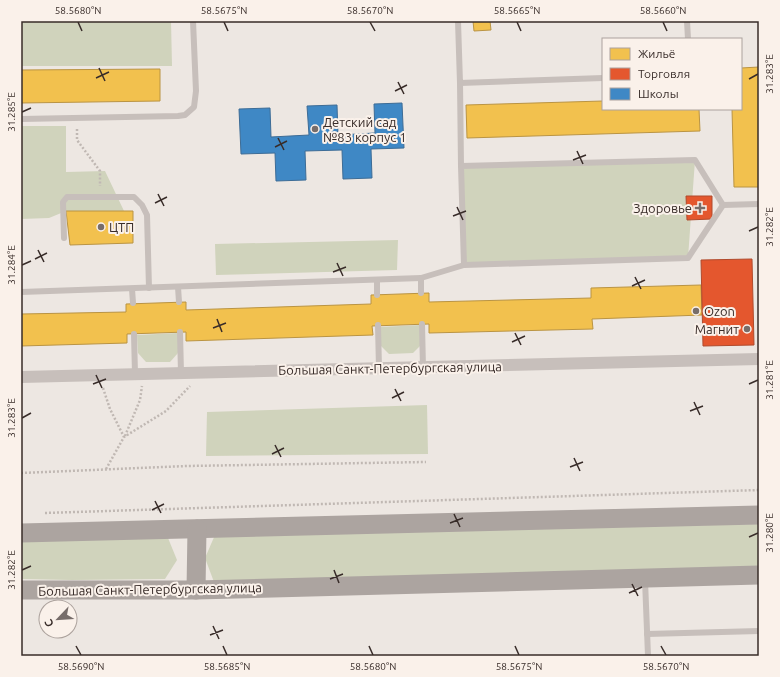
<svg xmlns="http://www.w3.org/2000/svg" width="780" height="677" font-family="Ubuntu,sans-serif">
  <style>
    .green { fill: #d0d3bc }
    .homes { fill: #f2c14e; stroke: #ba9443 }
    .shops { fill: #e4572e; stroke: #b04a2c }
    .schools { fill: #3f88c5; stroke: #3d6c96 }
    .lines { fill: none; stroke-linecap: round; stroke-linejoin: round }
    .path { stroke: #c0b8b3; stroke-width: 2.5; stroke-dasharray: 2 2; stroke-linecap: butt }
    .service { stroke: #c7bfbb; stroke-width: 6 }
    .minor { stroke: #c7bfbb; stroke-width: 12 }
    .primary { stroke: #aca4a0; stroke-width: 19 }
    .ticks { fill: none; stroke: #382c29; stroke-width: 1.5 }
    .poi-dot { fill: #776d6a; stroke: #faf1ea; stroke-width: 1.5 }
    .labels { text-anchor: middle; dominant-baseline: central; stroke-width: 4; stroke-linejoin: round; paint-order: stroke }
    .poi-label { font-size: 13px; fill: #382c29; stroke: #faf1ea; text-anchor: start }
    .street-label { font-size: 13px; fill: #382c29; stroke: #faf1ea }
    .neatline { fill: none; stroke: #382c29; stroke-width: 1.5 }
    .ticks-label { font-size: 10px; text-anchor: middle; fill: #382c29 }
  </style>
  <rect width="100%" height="100%" fill="#ede7e2"/>
  <g class="green">
    <polygon points="21,21 171,21 172,66 21,66"/>
    <polygon points="21,126 66,126 66,172 105,171 124,211 66,211 49,218 21,219"/>
    <polygon points="695,160 688,258 464,265 461,166"/>
    <polygon points="398,240 397,270 216,275 215,244"/>
    <polygon points="421,325 421,345 413,353 389,354 380,345 380,327"/>
    <polygon points="178,333 178,353 170,362 146,362 138,353 137,335"/>
    <polygon points="427,405 428,454 206,456 207,412"/>
    <polygon points="759,524 759,567 214,582 205,558 215,535"/>
    <polygon points="168,538 177,560 165,579 72,580 21,579 21,541"/>
  </g>
  <g class="homes">
    <polygon points="473,21 490,21 491,30 474,31"/>
    <polygon points="759,67 759,187 734,187 732,109 700,109 741,109 741,68"/>
    <polygon points="160,69 160,101 21,103 21,70"/>
    <polygon points="603,101 603,109 699,109 700,131 467,138 466,105"/>
    <polygon points="66,211 133,211 133,243 70,245"/>
    <polygon points="701,285 702,315 592,319 593,329 429,333 429,324 372,326 373,335 186,341 186,332 127,334 127,343 21,346 21,314 126,312 126,304 186,302 186,310 371,304 371,295 429,293 429,302 591,298 591,288"/>
  </g>
  <g class="shops">
    <polygon points="686,196 712,196 712,219 687,220"/>
    <polygon points="752,259 754,345 703,346 701,260"/>
  </g>
  <polygon class="schools" points="402,103 404,148 371,149 372,178 343,179 342,150 305,151 306,180 276,181 275,153 241,154 239,109 270,108 271,137 309,135 307,106 337,105 338,135 375,133 374,104"/>
  <g class="lines">
    <g class="path">
      <polyline points="77,129 77,140 100,171 100,186"/>
      <polyline points="103,388 110,409 124,437"/>
      <polyline points="125,436 140,400 142,386"/>
      <polyline points="106,469 124,437 166,411 190,386"/>
      <polyline points="21,473 187,466 426,462"/>
      <polyline points="45,513 759,490"/>
    </g>
    <g class="service">
      <polyline points="458,21 460,83 603,78"/>
      <polyline points="687,21 688,39"/>
      <polyline points="460,83 461,166"/>
      <polyline points="21,119 178,116 185,115 194,107 196,91 193,21"/>
      <polyline points="64,238 63,202 67,197 134,197 142,205 147,215 149,288"/>
      <polyline points="464,265 461,166 695,160 723,205 759,204"/>
      <polyline points="421,278 421,293"/>
      <polyline points="377,280 377,295"/>
      <polyline points="178,287 179,302"/>
      <polyline points="132,289 133,303"/>
      <polyline points="21,292 421,278 464,265 688,258 723,205"/>
      <polyline points="422,324 423,368"/>
      <polyline points="378,325 379,369"/>
      <polyline points="180,332 181,373"/>
      <polyline points="134,334 135,374"/>
      <polyline points="645,580 648,656"/>
      <polyline points="647,634 759,631"/>
    </g>
    <polyline class="minor" points="21,377 759,359"/>
    <g class="primary">
      <polyline points="21,533 759,515"/>
      <polyline points="21,590 196,590 759,575"/>
      <polyline points="196,590 197,529"/>
    </g>
  </g>
  <path class="ticks" d="M78,22L82,31M224,22L228,31M370,22L375,31M517,22L521,31M663,22L667,31M99,68L105,81M96,78L109,72M749,79L758,74M398,82L404,94M395,91L407,85M22,112L31,108M278,138L284,150M275,147L287,141M577,151L583,164M573,160L586,155M158,194L164,206M155,203L167,197M457,207L463,220M453,216L466,211M749,231L758,227M38,250L44,262M35,259L47,253M337,263L343,276M22,265L31,261M333,272L346,267M635,277L641,289M632,286L645,280M217,319L222,332M213,328L226,323M515,333L521,345M512,342L525,336M96,375L102,388M93,384L106,379M749,384L758,380M395,389L401,401M392,398L404,392M694,402L700,415M690,411L703,406M22,418L31,413M275,445L281,457M272,454L284,448M574,458L580,471M570,467L583,462M155,501L161,513M152,510L164,504M454,514L460,527M450,523L463,518M749,537L758,533M22,570L31,566M334,570L339,583M330,579L343,574M632,584L638,596M629,593L642,587M213,626L219,639M210,635L223,630M76,646L81,655M223,646L227,655M369,646L373,655M515,646L519,655M661,646L666,655"/>
  <g class="poi-dot">
    <circle cx="315" cy="129" r="4"/>
    <path d="M698 202h4v4h4v4h-4v4h-4v-4h-4v-4h4z"/>
    <circle cx="101" cy="227" r="4"/>
    <circle cx="696" cy="311" r="4"/>
    <circle cx="747" cy="329" r="4"/>
  </g>
  <g class="labels">
    <g class="poi-label">
      <text x="323" y="122">Детский сад<tspan x="323" dy="15">№83 корпус 1</tspan></text>
      <text x="692" y="208" text-anchor="end">Здоровье</text>
      <text x="109" y="227">ЦТП</text>
      <text x="704" y="311">Ozon</text>
      <text x="739" y="329" text-anchor="end">Магнит</text>
    </g>
    <g class="street-label">
      <text transform="translate(390 368) rotate(-1)">Большая Санкт-Петербургская улица</text>
      <text transform="translate(150 589) rotate(-1)">Большая Санкт-Петербургская улица</text>
    </g>
  </g>
  <rect width="780" height="677" fill="none" stroke="#faf1ea" stroke-width="44"/>
  <rect x="602" y="38" width="140" height="72" fill="#faf1ea" stroke="#aca29d"/>
  <rect x="610" y="48" width="20" height="12" fill="#f2c14e" stroke="#aca29d"/>
  <text x="638" y="58" font-size="12" fill="#382c29">Жильё</text>
  <rect x="610" y="68" width="20" height="12" fill="#e4572e" stroke="#aca29d"/>
  <text x="638" y="78" font-size="12" fill="#382c29">Торговля</text>
  <rect x="610" y="88" width="20" height="12" fill="#3f88c5" stroke="#aca29d"/>
  <text x="638" y="98" font-size="12" fill="#382c29">Школы</text>
  <g transform="translate(58 619) rotate(245)"><circle r="19" fill="#faf1ea" stroke="#aca29d"/>
  <path d="M0-3L7 15L0 10L-7 15Z" fill="#776d6a"/>
  <text y="-6" font-size="11" font-weight="bold" text-anchor="middle" fill="#382c29">С</text>
  </g>
  <rect x="22" y="22" width="736" height="633" class="neatline"/>
  <g class="ticks-label">
    <text x="78" y="14">58.5680°N</text>
    <text x="224" y="14">58.5675°N</text>
    <text x="370" y="14">58.5670°N</text>
    <text x="517" y="14">58.5665°N</text>
    <text x="663" y="14">58.5660°N</text>
    <text transform="translate(769 74) rotate(-90)" y="4">31.283°E</text>
    <text transform="translate(11 112) rotate(-90)" y="4">31.285°E</text>
    <text transform="translate(769 227) rotate(-90)" y="4">31.282°E</text>
    <text transform="translate(11 265) rotate(-90)" y="4">31.284°E</text>
    <text transform="translate(769 380) rotate(-90)" y="4">31.281°E</text>
    <text transform="translate(11 418) rotate(-90)" y="4">31.283°E</text>
    <text transform="translate(769 533) rotate(-90)" y="4">31.280°E</text>
    <text transform="translate(11 570) rotate(-90)" y="4">31.282°E</text>
    <text x="81" y="670">58.5690°N</text>
    <text x="227" y="670">58.5685°N</text>
    <text x="373" y="670">58.5680°N</text>
    <text x="519" y="670">58.5675°N</text>
    <text x="666" y="670">58.5670°N</text>
  </g>
</svg>
